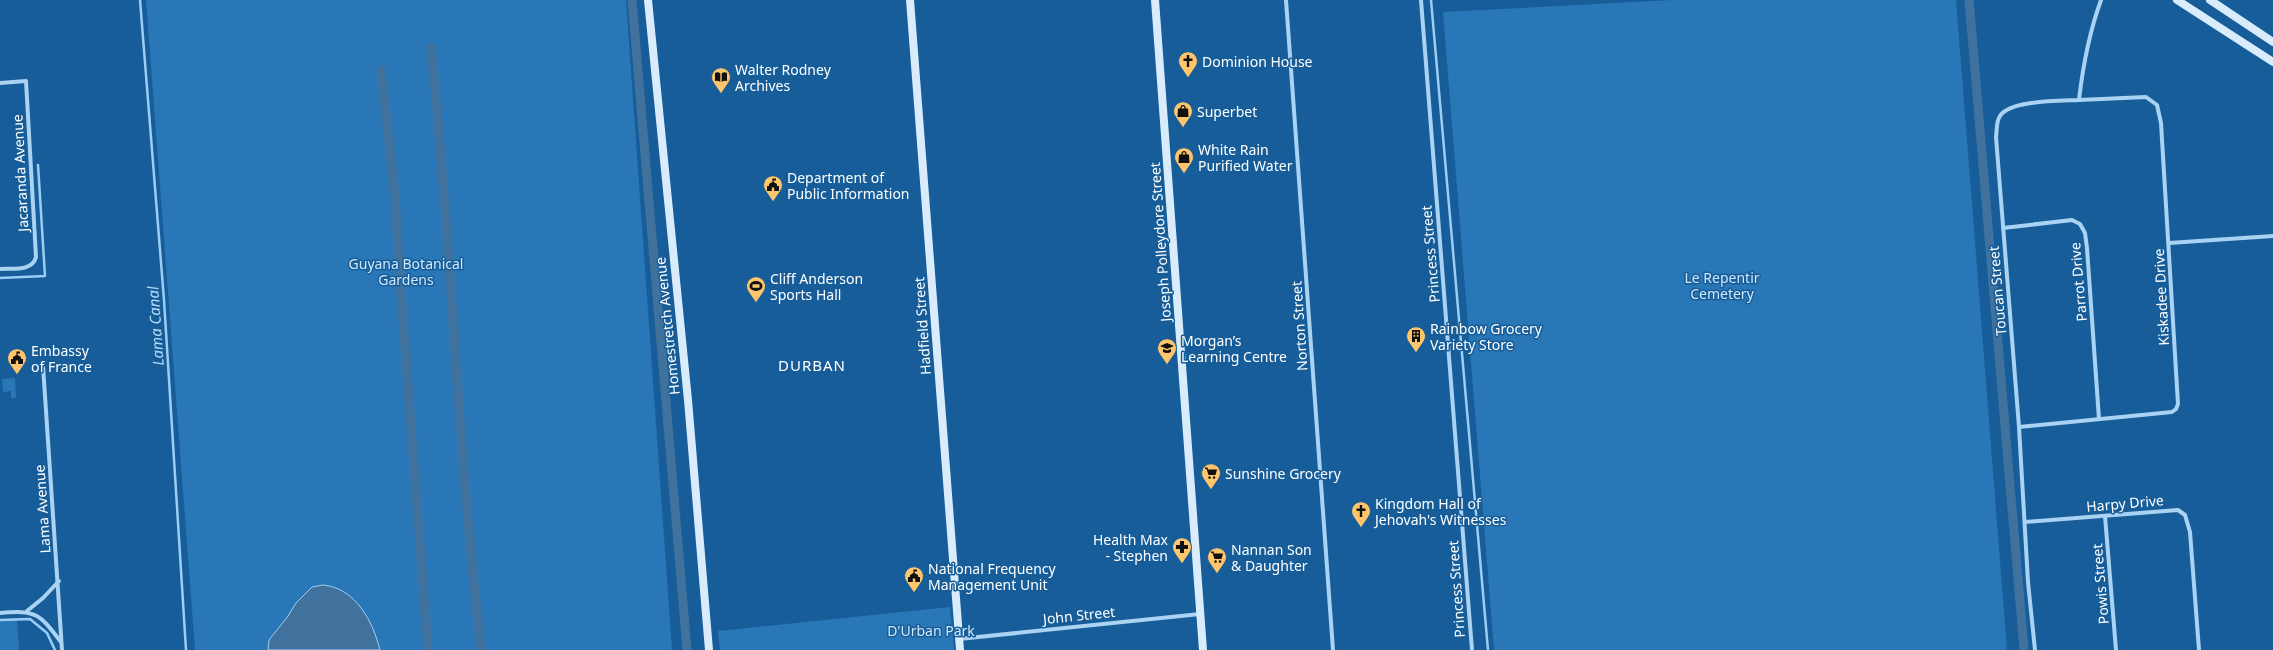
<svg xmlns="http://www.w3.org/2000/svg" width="2273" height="650" font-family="'Noto Sans',sans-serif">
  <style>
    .green { fill: #2977b7 }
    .water { fill: #40729d; stroke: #9ccef5 }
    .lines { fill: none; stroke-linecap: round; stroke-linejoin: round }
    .stream { stroke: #9ccef5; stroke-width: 2.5 }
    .canal { stroke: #40729d; stroke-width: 9 }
    .street { stroke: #aad2f2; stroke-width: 4 }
    .secondary { stroke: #d9ecfc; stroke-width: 8 }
    .labels { text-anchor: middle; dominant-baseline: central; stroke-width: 3; stroke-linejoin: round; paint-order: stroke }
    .poi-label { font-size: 14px; fill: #fff; stroke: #165d99; text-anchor: start }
    .street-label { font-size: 14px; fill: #fff; stroke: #165d99 }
    .park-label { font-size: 14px; fill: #d1e9fc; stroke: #165d99 }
    .water-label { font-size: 15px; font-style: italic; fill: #b6dbf9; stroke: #165d99 }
    .neighbourhood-label { font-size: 15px; letter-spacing: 1px; fill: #fff; stroke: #165d99 }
  </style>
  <rect width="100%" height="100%" fill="#165d99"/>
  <g class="green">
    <polygon points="146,0 626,0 672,650 195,650"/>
    <polygon points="1672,0 1956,0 2007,650 1494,650 1443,12"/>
    <polygon points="15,378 16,398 11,398 11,391 3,392 2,379"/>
    <polygon points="950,607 954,650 720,650 718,631"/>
    <polygon points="17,619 19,650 0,650 0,621"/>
  </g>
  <path class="water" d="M323,585C356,588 373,622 380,650H268L269,640L288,616L296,603L312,587Z"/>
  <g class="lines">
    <g class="stream">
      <polyline points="140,0 164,300 186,650"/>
      <polyline points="1431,0 1488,650"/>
      <polyline points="0,278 45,276 38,165"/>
      <polyline points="0,620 30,619 47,633 55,650"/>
    </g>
    <g class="canal">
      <polyline points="632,0 687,650"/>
      <polyline points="1969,0 2024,650"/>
      <path d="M431,47C452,247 457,448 481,647"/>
      <polyline points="381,70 395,195 400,280 428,650"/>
    </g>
    <g class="street">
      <polyline points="1286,0 1333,650"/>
      <polyline points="1421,0 1472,650"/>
      <path d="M0,83L26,81L36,257C32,272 13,268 0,269"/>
      <polyline points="2003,228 2072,220 2080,224 2085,233 2087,248 2099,419"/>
      <polyline points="2169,243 2273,236"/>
      <polyline points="43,366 62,650"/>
      <polyline points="2019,427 2172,412 2176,409 2178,404 2161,123 2157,105 2146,97 2079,100"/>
      <polyline points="2105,516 2116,650"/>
      <polyline points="2025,522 2178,510 2185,515 2190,532 2199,650"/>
      <polyline points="27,611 43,598 59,581"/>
      <path d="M0,613C36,610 39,613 61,642"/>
      <polyline points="959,639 1200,614"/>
      <path d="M2035,650L2028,582L2019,427L1996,137C1997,131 1996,121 2000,116C2010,100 2061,101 2079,100C2083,65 2089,33 2101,0"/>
    </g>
    <g class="secondary">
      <polyline points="648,0 688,400 709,650"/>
      <polyline points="910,0 960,650"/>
      <polyline points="1155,0 1203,650"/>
      <polyline points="2177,0 2273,62"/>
      <polyline points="2210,0 2273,42"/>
    </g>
  </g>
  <defs>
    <g id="church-pin" transform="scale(1)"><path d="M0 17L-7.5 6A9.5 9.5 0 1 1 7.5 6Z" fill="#ffc56b" stroke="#165d99"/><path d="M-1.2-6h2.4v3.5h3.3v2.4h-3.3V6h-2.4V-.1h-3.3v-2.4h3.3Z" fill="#111"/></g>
    <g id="library-pin" transform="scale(1)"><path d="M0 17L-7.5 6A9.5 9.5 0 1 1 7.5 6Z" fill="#ffc56b" stroke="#165d99"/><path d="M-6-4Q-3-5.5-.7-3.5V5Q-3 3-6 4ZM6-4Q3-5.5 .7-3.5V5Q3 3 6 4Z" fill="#111"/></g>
    <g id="shop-pin" transform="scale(1)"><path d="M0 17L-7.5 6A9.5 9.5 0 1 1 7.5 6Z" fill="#ffc56b" stroke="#165d99"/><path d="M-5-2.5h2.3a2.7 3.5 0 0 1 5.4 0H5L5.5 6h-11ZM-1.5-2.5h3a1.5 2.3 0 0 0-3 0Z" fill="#111"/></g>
    <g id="civic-pin" transform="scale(1)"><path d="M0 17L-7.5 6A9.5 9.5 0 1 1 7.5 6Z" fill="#ffc56b" stroke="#165d99"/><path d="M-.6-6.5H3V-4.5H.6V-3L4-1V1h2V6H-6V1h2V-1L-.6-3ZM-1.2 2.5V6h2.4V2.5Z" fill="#111"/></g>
    <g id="stadium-pin" transform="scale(1)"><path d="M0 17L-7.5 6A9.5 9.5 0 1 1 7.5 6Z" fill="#ffc56b" stroke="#165d99"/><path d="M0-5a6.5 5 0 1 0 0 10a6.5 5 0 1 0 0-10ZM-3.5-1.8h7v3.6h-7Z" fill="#111"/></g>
    <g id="building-pin" transform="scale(1)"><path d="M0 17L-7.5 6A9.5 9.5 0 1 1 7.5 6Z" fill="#ffc56b" stroke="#165d99"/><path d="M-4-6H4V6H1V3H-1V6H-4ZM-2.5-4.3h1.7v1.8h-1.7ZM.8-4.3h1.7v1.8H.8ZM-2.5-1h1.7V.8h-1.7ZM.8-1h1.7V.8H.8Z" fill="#111"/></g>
    <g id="school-pin" transform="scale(1)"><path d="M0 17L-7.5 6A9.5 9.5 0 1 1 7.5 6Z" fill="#ffc56b" stroke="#165d99"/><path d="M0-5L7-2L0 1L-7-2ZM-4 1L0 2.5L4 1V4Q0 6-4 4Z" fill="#111"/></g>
    <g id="supermarket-pin" transform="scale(1)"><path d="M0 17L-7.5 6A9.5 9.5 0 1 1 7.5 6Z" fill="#ffc56b" stroke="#165d99"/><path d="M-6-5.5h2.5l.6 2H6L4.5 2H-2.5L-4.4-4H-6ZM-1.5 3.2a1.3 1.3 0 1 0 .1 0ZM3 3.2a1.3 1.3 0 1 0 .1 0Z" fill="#111"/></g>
    <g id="pharmacy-pin" transform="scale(1)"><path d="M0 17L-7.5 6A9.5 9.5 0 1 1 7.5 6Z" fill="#ffc56b" stroke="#165d99"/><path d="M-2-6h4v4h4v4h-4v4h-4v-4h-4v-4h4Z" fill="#111"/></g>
  </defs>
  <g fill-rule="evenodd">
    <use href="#church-pin" x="1188" y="61"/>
    <use href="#library-pin" x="721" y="77"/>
    <use href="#shop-pin" x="1183" y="111"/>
    <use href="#shop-pin" x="1184" y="157"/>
    <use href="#civic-pin" x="773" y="185"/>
    <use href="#stadium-pin" x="756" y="286"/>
    <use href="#building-pin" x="1416" y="336"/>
    <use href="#school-pin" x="1167" y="348"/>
    <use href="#civic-pin" x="17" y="358"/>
    <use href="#supermarket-pin" x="1211" y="473"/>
    <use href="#church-pin" x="1361" y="511"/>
    <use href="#pharmacy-pin" x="1182" y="547"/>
    <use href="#supermarket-pin" x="1217" y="557"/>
    <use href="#civic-pin" x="914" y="576"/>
  </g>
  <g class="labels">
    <g class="poi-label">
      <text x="1202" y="61">Dominion House</text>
      <text x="735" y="69">Walter Rodney<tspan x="735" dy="16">Archives</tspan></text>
      <text x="1197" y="111">Superbet</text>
      <text x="1198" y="149">White Rain<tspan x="1198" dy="16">Purified Water</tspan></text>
      <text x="787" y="177">Department of<tspan x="787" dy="16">Public Information</tspan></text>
      <text x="770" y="278">Cliff Anderson<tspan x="770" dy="16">Sports Hall</tspan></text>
      <text x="1430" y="328">Rainbow Grocery<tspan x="1430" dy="16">Variety Store</tspan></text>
      <text x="1181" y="340">Morgan’s<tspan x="1181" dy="16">Learning Centre</tspan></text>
      <text x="31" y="350">Embassy<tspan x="31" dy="16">of France</tspan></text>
      <text x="1225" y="473">Sunshine Grocery</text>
      <text x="1375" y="503">Kingdom Hall of<tspan x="1375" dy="16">Jehovah's Witnesses</tspan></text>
      <text x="1168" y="539" text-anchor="end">Health Max<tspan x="1168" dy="16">- Stephen</tspan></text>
      <text x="1231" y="549">Nannan Son<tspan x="1231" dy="16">&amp; Daughter</tspan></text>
      <text x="928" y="568">National Frequency<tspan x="928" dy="16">Management Unit</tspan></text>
    </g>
    <g class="street-label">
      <text transform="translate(20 173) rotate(-93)">Jacaranda Avenue</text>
      <text transform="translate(1160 242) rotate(-94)">Joseph Polleydore Street</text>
      <text transform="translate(1430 254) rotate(-95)">Princess Street</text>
      <text transform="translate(2078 282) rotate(-95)">Parrot Drive</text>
      <text transform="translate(1997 291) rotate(-95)">Toucan Street</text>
      <text transform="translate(2161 297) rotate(-93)">Kiskadee Drive</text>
      <text transform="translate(667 326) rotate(-96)">Homestretch Avenue</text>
      <text transform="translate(922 326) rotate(-94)">Hadfield Street</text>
      <text transform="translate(1299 326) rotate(-94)">Norton Street</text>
      <text transform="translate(2125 503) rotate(-5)">Harpy Drive</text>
      <text transform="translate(42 509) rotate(-94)">Lama Avenue</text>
      <text transform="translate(2100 584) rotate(-95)">Powis Street</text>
      <text transform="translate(1456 589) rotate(-94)">Princess Street</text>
      <text transform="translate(1079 615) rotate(-6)">John Street</text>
    </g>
    <g class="park-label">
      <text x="406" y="263">Guyana Botanical<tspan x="406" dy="16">Gardens</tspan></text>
      <text x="1722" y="277">Le Repentir<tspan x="1722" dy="16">Cemetery</tspan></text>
      <text x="931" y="630">D'Urban Park</text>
    </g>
    <g class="water-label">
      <text transform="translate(155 326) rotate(-94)">Lama Canal</text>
    </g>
    <g class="neighbourhood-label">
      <text x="812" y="365">DURBAN</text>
    </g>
  </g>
</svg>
